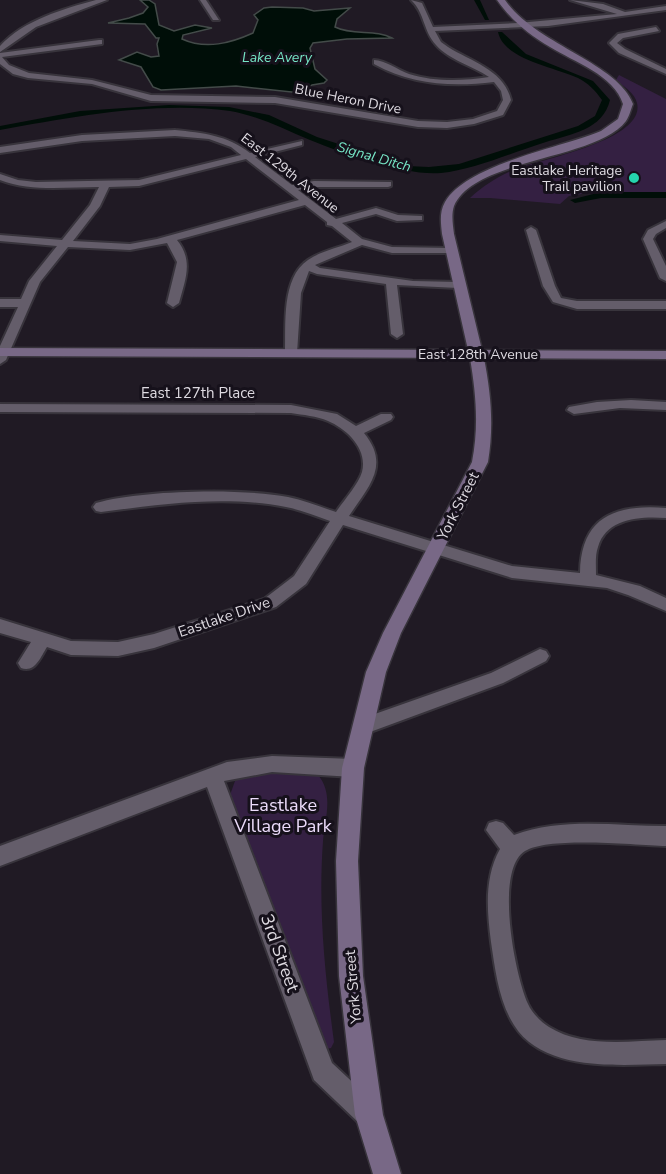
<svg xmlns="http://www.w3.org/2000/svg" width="666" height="1174" font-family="'Nunito Sans',sans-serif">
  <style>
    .green { fill: #342042 }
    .water { fill: #000e08; stroke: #434b49; stroke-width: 1.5 }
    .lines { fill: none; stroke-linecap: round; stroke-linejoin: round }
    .canal { fill: #000e08; fill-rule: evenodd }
    .street-casing { stroke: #38343c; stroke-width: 4 }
    .secondary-casing { stroke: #38343c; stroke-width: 3 }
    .street { fill: #645d6a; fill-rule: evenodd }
    .secondary { fill: #786886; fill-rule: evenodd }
    .poi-dot { fill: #25d5ae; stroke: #16111b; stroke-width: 2 }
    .labels { text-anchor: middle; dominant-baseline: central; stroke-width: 6; stroke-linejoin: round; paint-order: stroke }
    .far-water-label { font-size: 14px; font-style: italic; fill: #76e6c6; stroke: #16111b }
    .far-street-label { font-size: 14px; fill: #dedae1; stroke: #16111b }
    .far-poi-label { font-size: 14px; fill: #dedae1; stroke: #16111b; text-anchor: end }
    .street-label { font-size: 15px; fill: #dedae1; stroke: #16111b }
    .near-park-label { font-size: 18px; fill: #ecdcfb; stroke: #16111b }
    .near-street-label { font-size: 18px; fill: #dedae1; stroke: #16111b }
  </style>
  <rect width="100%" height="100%" fill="#201a24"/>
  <g class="green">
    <path d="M619,75L666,99V194L588,193L569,196L560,204L490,198H470C484,185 499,176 516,169C541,159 646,140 637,103C635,93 623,86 616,80Z"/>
    <path d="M271,773L318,775C334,794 325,818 323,841C318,909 325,975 334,1042L331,1048L326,1049L230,795L235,781L245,776Z"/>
  </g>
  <path class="water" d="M140,0H149L155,4L159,25L174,31L195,25L212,28L183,35L182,39C206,50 231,43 253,33L258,20L254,15L264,8L272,7L303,8L314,11L350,8L337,19L335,27C353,36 376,29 392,38L347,39L313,43L310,48L315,69L327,80L324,83L312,85L301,93L236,86L161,90L153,87L141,67L119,60L137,52L151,57L159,56L157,44L159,38H156L145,24L108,23L129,18L143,13L148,7Z"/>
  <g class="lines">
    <g class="canal">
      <polygon points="474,0 480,0 489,20 485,20"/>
      <path d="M498,32H502L526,54L593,81L610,100C603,130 571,134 546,142C513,152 474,170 441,173C405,176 345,154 310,140C283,129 259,116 230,111C155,101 73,117 0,130V126L80,111L169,105L229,107L269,115L317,137L407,166L429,167L459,164L578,126L595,116L602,100C595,90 588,83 578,78C555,67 504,60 498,32Z"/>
      <polygon points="601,192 666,192 666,198 601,198 575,203 570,200"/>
    </g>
    <g class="street-casing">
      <g id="street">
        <path d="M96,0H107L36,27L0,52V46C24,20 63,9 96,0Z"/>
        <polygon points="200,0 206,0 219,20 213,20"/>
        <path d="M411,0L422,3L433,27L518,23L617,14L570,0L603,4L625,12L666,6V10L548,26L435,31L441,42L448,47C472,62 504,70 511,100L503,115L474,124L447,128L418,127L275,103L151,101L92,84L28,78L13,74L0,64V53L99,40H102V44L2,57L9,65L29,73L92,80L151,95L275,97L418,121L447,122L473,119L497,111L503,100L501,91L494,82C452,87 412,85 374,64V60C385,60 398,70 409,74C435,82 463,81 489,77C473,66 449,60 436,45C423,31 425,13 411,0Z"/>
        <polygon points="656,27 659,31 623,38 617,43 625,49 666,69 666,74 619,53 609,43 618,34"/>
        <path d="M175,130C203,133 227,135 250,153L302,141V145L255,157L292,185L314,181L391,182V186L388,187H314L298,190L336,219L376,208L398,215L422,216V220L397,221L376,214L342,223L362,239L392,247L452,248L456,249V253H392L362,245L315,265L320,268L413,281L458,282L464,285L458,288L397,285L403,334L397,338L391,334L386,284L317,274L309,271L301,293L297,353L295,356H287L285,353C286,325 281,278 308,260C321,251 338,248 352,242L332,226L327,225V222L305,205L177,240C194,261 185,280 179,303L173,307L167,303L177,262L167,243L130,250L68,247L40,282L6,360L0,364V346L18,307H0V299H21L29,281L57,246L0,241V235L62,240L90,205L99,187C66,187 31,192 0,180V174L18,180L36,182L139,180L241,155L231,147L209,139L175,136L82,141L0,153V147L82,135ZM246,159L299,200L157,239L130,244L73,241L100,206L109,187L139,186Z"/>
        <polygon points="666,221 666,228 656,234 653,239 666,266 666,281 660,278 643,239 648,230"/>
        <polygon points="531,227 536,230 555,286 561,298 577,301 666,301 666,309 577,309 553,302 543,286 526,230"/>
        <polygon points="631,400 666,402 666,410 620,408 574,414 567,410 569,407 597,402"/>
        <path d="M0,404L291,405L337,414L356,426L381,414H391L393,417L391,420L364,433C391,466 368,487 349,516L512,566L580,573C581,517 615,504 666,508V518C641,516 606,518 598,547C595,555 596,566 596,575L640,586L666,598V611L628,595L607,588L512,578L343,525L306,584L276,607L154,648L118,656L71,655L47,647C40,658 35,673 21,668L18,663L31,642L0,633V619L71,641L118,642L154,634L264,599L294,576L330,521C316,516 301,510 286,507C226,495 161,504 101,512L96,511L93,507L96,503C142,490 241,488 288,497C304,500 320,507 336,512C344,500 358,485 362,472C368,449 347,429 328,421C317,416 303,415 291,413L0,412Z"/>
        <polygon points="540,649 546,651 549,656 546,661 503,683 362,735 355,733 353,727 355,721 491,673"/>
        <polygon points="272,756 353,759 360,762 363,768 360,774 353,777 272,772 224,781 332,1063 377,1105 381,1114 377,1123 368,1127 359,1123 314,1080 207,787 0,866 0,846 227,762"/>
        <path d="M496,821L503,823L514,835C561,817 617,826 666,826V846C636,845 549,836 525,851C494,870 515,976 528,1004C532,1013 541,1022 549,1027C582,1048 629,1041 666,1040V1064C619,1065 543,1072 514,1025C499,1002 495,969 491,942C487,910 484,878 500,849L486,830L489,823Z"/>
      </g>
    </g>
    <g class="secondary-casing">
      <path id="secondary" d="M497,0H505C535,44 618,63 633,104C631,109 629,117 626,121C597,160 474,158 454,206C451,215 453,225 454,234L482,350L666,351V359L484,358C491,394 494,426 488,462L401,633L386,672L364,768L358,861L363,976L383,1115L401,1174H373L355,1115L339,976L336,861L342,768L366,672L383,633L472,462C479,426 476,394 470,358L0,356V348L468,350L442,234C441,224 439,212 445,202C467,164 560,148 601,131L618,119L623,104C614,75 574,62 550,47C529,35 511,20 497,0Z"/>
    </g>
    <use href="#street" class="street"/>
    <use href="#secondary" class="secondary"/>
  </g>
  <circle class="poi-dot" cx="634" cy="178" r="6"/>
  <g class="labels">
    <g class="far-water-label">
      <text x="277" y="57">Lake Avery</text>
      <text transform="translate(374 157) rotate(16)">Signal Ditch</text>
    </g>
    <g class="far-street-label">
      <text transform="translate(348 99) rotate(11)">Blue Heron Drive</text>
      <text transform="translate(290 173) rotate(38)">East 129th Avenue</text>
      <text x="478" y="354">East 128th Avenue</text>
    </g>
    <g class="far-poi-label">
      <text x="622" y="170">Eastlake Heritage<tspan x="622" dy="16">Trail pavilion</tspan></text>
    </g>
    <g class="street-label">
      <text x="198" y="393">East 127th Place</text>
      <text transform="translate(458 506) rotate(-63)">York Street</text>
      <text transform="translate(224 617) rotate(-19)">Eastlake Drive</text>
      <text transform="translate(353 987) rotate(-95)">York Street</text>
    </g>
    <g class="near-park-label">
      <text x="283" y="805">Eastlake<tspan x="283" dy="21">Village Park</tspan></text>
    </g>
    <g class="near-street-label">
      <text transform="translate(280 953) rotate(70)">3rd Street</text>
    </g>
  </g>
</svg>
